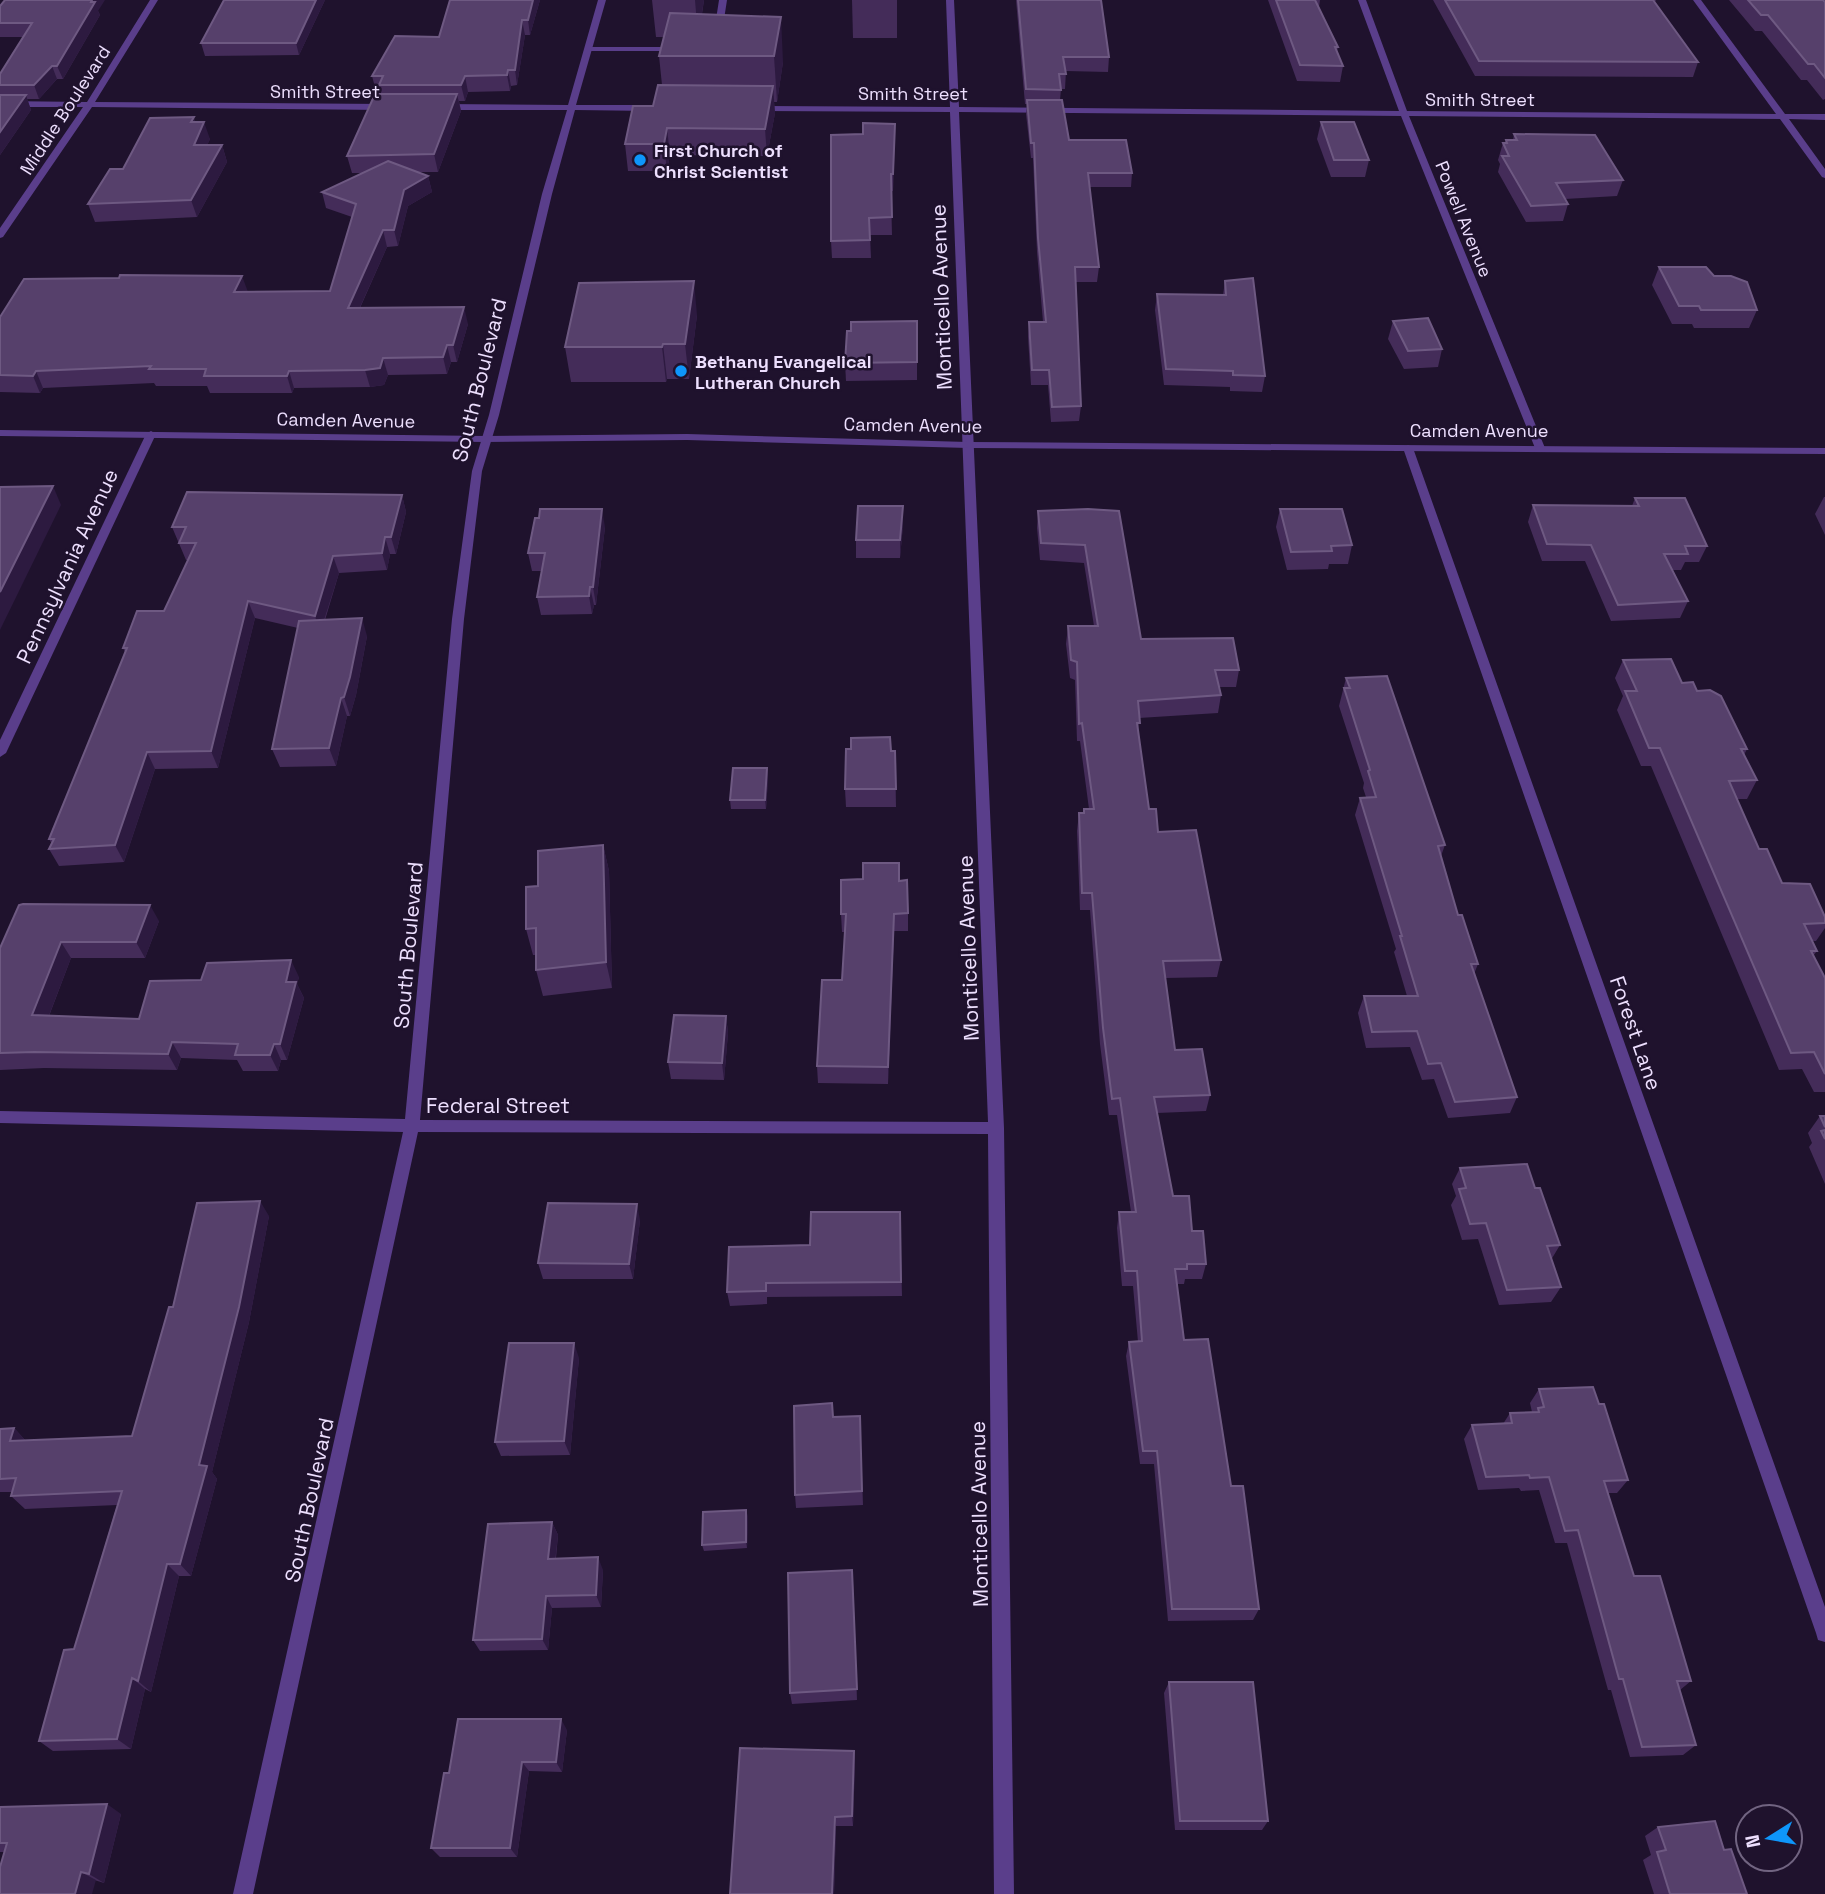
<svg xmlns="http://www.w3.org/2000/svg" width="1825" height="1894" font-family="'Space Grotesk',sans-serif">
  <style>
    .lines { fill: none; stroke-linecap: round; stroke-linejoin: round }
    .service { fill: #5a3e8b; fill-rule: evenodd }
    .minor { fill: #5a3e8b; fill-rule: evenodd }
    .tertiary { fill: #5a3e8b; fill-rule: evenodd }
    .wall { fill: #442c59 }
    .shaded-wall { fill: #2d1a40 }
    .building { fill: #56406b; stroke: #6e5982; stroke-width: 2 }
    .poi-dot { fill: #0e96fb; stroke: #1f122d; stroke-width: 2.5 }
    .labels { text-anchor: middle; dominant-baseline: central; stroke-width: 5; stroke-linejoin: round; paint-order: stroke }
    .far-street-label { font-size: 18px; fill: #eddffe; stroke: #1f122d }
    .far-poi-label { font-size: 18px; font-weight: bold; fill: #eddffe; stroke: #1f122d; text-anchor: start }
    .street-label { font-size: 21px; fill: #eddffe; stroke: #1f122d }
  </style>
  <rect width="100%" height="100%" fill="#1f122d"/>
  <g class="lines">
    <g class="service">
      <polygon points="719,0 727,0 722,32 718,34 714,32"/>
      <polygon points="589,47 678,47 682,49 678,51 586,51 585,49"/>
    </g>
    <g class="minor">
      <polygon points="150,0 158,0 95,102 385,104 389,107 385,110 92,107 3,237 0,238 0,228 83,107 0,107 0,101 87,102"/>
      <polygon points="598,0 606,0 576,105 651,105 655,108 651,111 575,110 552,194 499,415 482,471 464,619 420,1120 988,1122 950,112 755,111 752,110 752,106 950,107 946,0 954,0 959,107 1399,111 1358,0 1366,0 1407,111 1776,114 1693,0 1701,0 1785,114 1825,114 1825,120 1789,119 1825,169 1825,178 1822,177 1780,119 1409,116 1545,448 1540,451 1535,448 1401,116 959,112 1004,1128 1014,1894 994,1894 988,1134 418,1132 253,1894 233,1894 403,1132 0,1123 0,1111 405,1119 452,619 472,471 489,415 542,194 567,110 440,110 436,107 440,104 568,105"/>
      <polygon points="151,431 156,434 6,753 0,757 0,740 146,434"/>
      <polygon points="1408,445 1413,448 1825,1607 1825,1642 1818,1640 1816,1633 1403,448"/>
    </g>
    <polygon class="tertiary" points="0,430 486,436 687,434 968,442 1825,448 1825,454 968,448 687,440 486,442 0,436"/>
  </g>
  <g class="wall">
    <polygon points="325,0 299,55 205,56 201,43"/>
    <polygon points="540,0 530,35 525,35 517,85 511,86 510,91 468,92 465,101 459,101 461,111 438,172 417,172 428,176 432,192 408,206 398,246 387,247 360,308 468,324 457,362 451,362 447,374 388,375 384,385 370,387 294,388 292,393 210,393 207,386 156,386 154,383 43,388 40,393 0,392 0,317 248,292 330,291 352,217 326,208 322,192 362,173 352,173 347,156 381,94 381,91 376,91 372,76 439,37"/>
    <polygon points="652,0 704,0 702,14 783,62 777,102 774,102 775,113 767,156 670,155 667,171 628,171 625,144 653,106 662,85 659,56 664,37 656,37"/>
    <polygon points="852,0 897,0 897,38 853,38"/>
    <polygon points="1016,0 1101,0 1109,57 1108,72 1066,71 1065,89 1061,89 1060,100 1069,140 1132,173 1131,187 1089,187 1099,267 1097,282 1076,282 1081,406 1079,421 1051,422 1048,385 1031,385 1028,337 1029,322 1043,322 1037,252 1033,158 1031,158 1026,114 1027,104 1025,104"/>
    <polygon points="1268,0 1320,0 1319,7 1338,47 1337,51 1343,66 1340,82 1297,81"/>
    <polygon points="1433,0 1656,0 1655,2 1698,62 1693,77 1475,76"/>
    <polygon points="1729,0 1823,0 1825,2 1825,99 1823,100 1807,80 1801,80 1762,31 1755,31"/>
    <polygon points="0,6 98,11 100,15 63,79 57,79 39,99 27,99 31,110 0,155 0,74 23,37 0,37"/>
    <polygon points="195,122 210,139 207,145 222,145 227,162 197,217 95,222 88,204 123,169"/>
    <polygon points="1321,122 1369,160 1365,177 1331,177 1317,139"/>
    <polygon points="895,124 893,191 891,191 892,235 870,235 871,258 832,258 831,241 863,134"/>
    <polygon points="1514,134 1623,180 1617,196 1565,199 1568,204 1563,221 1526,222 1498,172 1500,164 1498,160 1503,143 1505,143 1506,140 1513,140"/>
    <polygon points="1659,267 1714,276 1757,310 1749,328 1694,328 1692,324 1672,324 1652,285"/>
    <polygon points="1225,281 1265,376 1262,392 1230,391 1230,387 1164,385 1155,310 1157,294 1223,295"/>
    <polygon points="697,315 689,379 667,379 666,382 571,382 565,347"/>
    <polygon points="917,321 917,380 846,381 845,363"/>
    <polygon points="1393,321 1442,349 1438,367 1404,369 1388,339"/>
    <polygon points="402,495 406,512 396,554 390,554 387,570 339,573 325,620 367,636 356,695 350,716 347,716 336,766 280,767 272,749 298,628 255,618 218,768 155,769 124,862 59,866 49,849 52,844 49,839 125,652 123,648 164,611 188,560 186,560 172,527"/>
    <polygon points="1824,497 1825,497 1825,535 1815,514"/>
    <polygon points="1635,498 1707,546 1699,562 1685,562 1681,570 1672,570 1688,601 1680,618 1611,621 1585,561 1542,561 1528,522 1533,505 1632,506"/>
    <polygon points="903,506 903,525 900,558 856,558 856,540"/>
    <polygon points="1088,509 1141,639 1239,670 1236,687 1219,687 1221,695 1218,713 1139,718 1138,733 1149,809 1158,832 1221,960 1217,977 1165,978 1175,1050 1210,1095 1206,1111 1157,1113 1173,1196 1192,1231 1206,1264 1202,1279 1185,1279 1184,1284 1177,1284 1184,1340 1231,1486 1259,1609 1253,1620 1168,1621 1154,1464 1140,1464 1126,1356 1129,1342 1138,1342 1133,1286 1122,1286 1117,1228 1119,1212 1131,1212 1117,1115 1109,1115 1100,1044 1090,910 1080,910 1077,831 1079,813 1083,813 1089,809 1080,741 1077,741 1075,680 1070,678 1066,644 1068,626 1094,626 1084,563 1040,560 1037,528 1038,511"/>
    <polygon points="1280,509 1352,545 1348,564 1329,564 1328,569 1287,570 1276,527"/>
    <polygon points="605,527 596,605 594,605 592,614 541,615 537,597 542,571 532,571 528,553"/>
    <polygon points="1623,660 1682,683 1697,691 1747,749 1744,755 1757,780 1747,799 1737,799 1759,849 1782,883 1825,917 1825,928 1816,941 1812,941 1817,951 1813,956 1825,978 1825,1092 1814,1092 1802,1069 1779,1070 1651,766 1641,766 1617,710 1623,696 1615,678"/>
    <polygon points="1346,678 1445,845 1441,856 1458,915 1478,964 1474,974 1517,1097 1510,1113 1448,1118 1434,1079 1422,1080 1410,1047 1366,1048 1358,1013 1364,996 1407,996 1394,952 1396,949 1355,815 1360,798 1366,797 1363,788 1364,783 1339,706"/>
    <polygon points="851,749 895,751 896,807 846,807 845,789"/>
    <polygon points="767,768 768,778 766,809 731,809 730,800"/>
    <polygon points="603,845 609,871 612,988 543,996 536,970 536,955 533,955 526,929 538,886"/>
    <polygon points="899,881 908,913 908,931 894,931 888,1084 818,1083 817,1066 842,980 845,932 842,932 841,914"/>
    <polygon points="159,921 145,958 71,958 49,1016 139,1019 299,977 297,984 304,998 287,1060 281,1060 278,1071 243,1071 237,1060 181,1058 177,1070 44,1068 0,1070 0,948"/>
    <polygon points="726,1016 728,1033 724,1080 671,1079 668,1062"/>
    <polygon points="1820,1116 1825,1116 1825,1184 1809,1147 1812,1143 1808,1133"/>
    <polygon points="1460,1168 1535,1188 1560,1245 1551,1260 1561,1287 1551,1302 1499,1305 1478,1239 1462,1240 1451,1205 1456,1196 1452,1184"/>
    <polygon points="900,1212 902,1296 767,1297 767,1304 730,1306 727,1292 810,1245"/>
    <polygon points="269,1216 249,1322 212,1472 217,1479 191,1576 179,1576 151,1692 145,1689 131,1749 53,1751 39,1741 74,1649 117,1505 25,1509 11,1496 12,1492 0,1492 0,1429 14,1428 26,1441 132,1436 173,1307"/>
    <polygon points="640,1220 633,1279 543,1279 538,1263"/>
    <polygon points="579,1358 570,1455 501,1456 495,1442"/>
    <polygon points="1539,1389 1599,1404 1628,1480 1617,1493 1607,1493 1634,1576 1691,1681 1680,1690 1696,1745 1683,1755 1630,1757 1611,1690 1608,1690 1567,1543 1555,1543 1539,1490 1521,1491 1519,1488 1478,1490 1464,1439 1472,1425 1503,1424 1510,1413 1532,1412 1530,1403"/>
    <polygon points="832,1403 833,1417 860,1416 863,1505 796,1508 795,1495"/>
    <polygon points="748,1516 747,1548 704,1551 702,1545"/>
    <polygon points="552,1522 558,1535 556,1558 603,1570 601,1607 552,1608 548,1650 480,1651 473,1640"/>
    <polygon points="853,1582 857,1700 792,1704 790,1693"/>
    <polygon points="1169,1682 1268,1821 1262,1830 1175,1830 1164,1693"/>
    <polygon points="567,1730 562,1772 529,1771 517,1857 440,1857 431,1848 449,1773"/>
    <polygon points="854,1751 855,1761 853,1826 836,1826 834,1894 730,1894"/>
    <polygon points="0,1807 121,1814 104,1883 4,1852 0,1852"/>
    <polygon points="1658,1827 1724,1850 1747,1894 1654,1894 1643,1860 1651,1855 1645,1836"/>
  </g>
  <g class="shaded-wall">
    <polygon points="92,0 105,0 98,11 100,15 63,79 57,66"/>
    <polygon points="316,0 325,0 299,55 296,43"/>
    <polygon points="533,0 540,0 530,35 528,20"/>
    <polygon points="695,0 704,0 698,37"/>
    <polygon points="781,17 783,62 777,102 774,56"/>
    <polygon points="522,20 525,35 517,85 515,70"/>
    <polygon points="52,66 57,79 39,99 34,85"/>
    <polygon points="508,70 511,86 510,91 507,75"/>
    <polygon points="465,76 468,92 465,101 461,85"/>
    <polygon points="773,86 775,113 767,156 765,129"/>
    <polygon points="457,94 461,111 438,172 434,154"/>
    <polygon points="26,95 31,110 0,155 0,132"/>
    <polygon points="194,117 199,134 204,122 210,139 199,163 194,145 191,122"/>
    <polygon points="895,124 895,141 893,191 893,174"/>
    <polygon points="667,128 670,155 667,171 664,144"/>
    <polygon points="222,145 227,162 197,217 191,200"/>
    <polygon points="428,176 432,192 408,206 398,246 394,230 404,190"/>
    <polygon points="383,230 387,247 352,325 348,308"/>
    <polygon points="242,276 248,292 234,292"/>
    <polygon points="694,281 697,315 689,379 685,344"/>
    <polygon points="464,307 468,324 457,362 453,345"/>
    <polygon points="663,344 667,379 666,382 662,347"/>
    <polygon points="447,345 451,362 447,374 443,357"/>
    <polygon points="383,358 388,375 384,385 370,387 365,370"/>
    <polygon points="36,371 43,388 40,393 33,376"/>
    <polygon points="289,371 294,388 292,393 287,376"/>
    <polygon points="53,486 61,505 0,630 0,592"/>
    <polygon points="402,495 406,512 396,554 391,537"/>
    <polygon points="903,506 903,525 900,558 900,540"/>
    <polygon points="602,509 605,527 596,605 593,587"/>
    <polygon points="385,537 390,554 387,570 382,553"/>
    <polygon points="333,556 339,573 320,633 315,616"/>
    <polygon points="590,587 594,605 592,614 589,596"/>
    <polygon points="248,601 255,618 218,768 211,751"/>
    <polygon points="362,618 367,636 356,695 350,716 344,697"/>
    <polygon points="341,698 347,716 336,766 329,748"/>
    <polygon points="147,752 155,769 124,862 115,845"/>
    <polygon points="767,768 768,778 766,809 765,800"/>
    <polygon points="603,845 609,871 612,988 606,962"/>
    <polygon points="150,905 159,921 145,958 136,942"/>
    <polygon points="894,914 894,931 888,1084 888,1067"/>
    <polygon points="61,942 71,958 43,1031 32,1015"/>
    <polygon points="291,960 299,977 297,984 304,998 287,1060 280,1044 286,982"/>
    <polygon points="726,1016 728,1033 724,1080 722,1063"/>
    <polygon points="172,1042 181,1058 177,1070 168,1054"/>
    <polygon points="274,1044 281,1060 278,1071 270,1055"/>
    <polygon points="260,1201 269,1216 249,1322 212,1472 217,1479 191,1576 180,1564 199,1465"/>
    <polygon points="637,1204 640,1220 633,1279 629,1264"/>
    <polygon points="574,1343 579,1358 570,1455 564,1441"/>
    <polygon points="14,1428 27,1442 10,1441"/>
    <polygon points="746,1510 748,1516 747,1548 746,1542"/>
    <polygon points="552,1522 558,1535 554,1571 548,1559"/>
    <polygon points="598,1557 603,1570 601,1607 596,1595"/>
    <polygon points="167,1564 179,1576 151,1692 138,1681"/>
    <polygon points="546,1596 552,1608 548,1650 542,1639"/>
    <polygon points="132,1678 145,1689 131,1749 117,1739"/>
    <polygon points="561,1719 567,1730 562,1772 556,1762"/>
    <polygon points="854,1751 855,1761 853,1826 852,1816"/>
    <polygon points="522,1762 529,1771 517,1857 510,1848"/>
    <polygon points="107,1804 121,1814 104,1883 89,1874"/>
    <polygon points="835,1817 836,1826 834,1894 832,1894"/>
    <polygon points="81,1872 96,1880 92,1894 75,1894"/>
  </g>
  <g class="building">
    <polygon points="5,0 92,0 91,2 95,2 57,66 52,66 34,85 0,85 0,74 32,23 0,23 0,6"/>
    <polygon points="224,0 316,0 296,43 201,43"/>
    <polygon points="450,0 533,0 528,20 522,20 515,70 508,70 507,75 465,76 461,85 379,85 383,76 372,76 395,36 439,37"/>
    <polygon points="1018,0 1101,0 1109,57 1063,57 1066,74 1059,74 1061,90 1026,89"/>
    <polygon points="1276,0 1315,0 1338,47 1335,47 1343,66 1300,65"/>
    <polygon points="1445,0 1653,0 1698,62 1479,61"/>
    <polygon points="1748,0 1823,0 1825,2 1825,78 1814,64 1808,64 1768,15 1761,15"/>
    <polygon points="670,13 781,17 774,56 659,56"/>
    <polygon points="658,85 773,86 765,129 667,128 664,144 625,144 633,106 653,106"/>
    <polygon points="375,94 457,94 434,154 347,156"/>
    <polygon points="0,95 26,95 0,132"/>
    <polygon points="1027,100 1062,100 1069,140 1126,140 1132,173 1088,173 1099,267 1075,267 1081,406 1052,407 1049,370 1032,370 1029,322 1046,322 1038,238 1034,143 1031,143"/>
    <polygon points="194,117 191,122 204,122 194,145 222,145 191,200 88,204 110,169 123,169 150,118"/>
    <polygon points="1321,122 1354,122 1369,160 1334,160"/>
    <polygon points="863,123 895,124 893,174 891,174 892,217 869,218 870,240 831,241 831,135 863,134"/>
    <polygon points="1514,134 1595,135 1623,180 1556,183 1568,204 1531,206 1502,156 1509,156 1503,143 1507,143 1506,140 1517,140"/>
    <polygon points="388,161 428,176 404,190 394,230 383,230 348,308 464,307 453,345 447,345 443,357 383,358 380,368 365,370 289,371 287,376 204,376 206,369 149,369 151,366 36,371 33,376 0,375 0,317 24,279 119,278 120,275 242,276 234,292 330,291 356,204 322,192"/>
    <polygon points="1659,267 1706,267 1714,276 1731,276 1747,282 1757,310 1701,310 1699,306 1679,306"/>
    <polygon points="1253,278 1265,376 1233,375 1233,371 1166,369 1157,294 1226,295 1225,281"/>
    <polygon points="694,281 685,344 663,344 662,347 565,347 579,283"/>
    <polygon points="1428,318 1442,349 1408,351 1393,321"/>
    <polygon points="917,321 917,362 845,363 847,331 851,331 851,322"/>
    <polygon points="53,486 0,592 0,487"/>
    <polygon points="187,492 402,495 391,537 385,537 382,553 333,556 315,616 248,601 211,751 147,752 115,845 49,849 54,839 49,839 127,648 123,648 137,611 164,611 196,543 179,543 186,527 172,527"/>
    <polygon points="1635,498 1685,498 1707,546 1685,546 1688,554 1664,554 1688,601 1618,605 1591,545 1547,544 1533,505 1639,506"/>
    <polygon points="858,506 903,506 900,540 856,540"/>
    <polygon points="540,509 602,509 593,587 590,587 589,596 537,597 545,553 528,553 535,518 539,518"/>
    <polygon points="1088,509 1119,511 1141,639 1233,638 1239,670 1215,670 1221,695 1138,701 1140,723 1137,723 1149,809 1156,809 1158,832 1196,830 1221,960 1163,961 1175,1050 1202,1049 1210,1095 1154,1097 1173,1196 1189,1196 1192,1231 1203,1231 1206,1264 1187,1264 1187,1269 1175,1269 1184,1340 1208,1339 1231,1486 1243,1486 1259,1609 1172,1609 1157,1451 1143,1451 1129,1342 1142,1341 1137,1271 1125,1271 1119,1212 1136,1212 1120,1098 1112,1099 1103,1028 1092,893 1082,893 1079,813 1084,813 1084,809 1094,809 1082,723 1079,724 1077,662 1071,660 1068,626 1098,626 1085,545 1041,543 1038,511"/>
    <polygon points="1280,509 1342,509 1352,545 1331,546 1332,551 1291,552"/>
    <polygon points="362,618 350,677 344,697 341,698 329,748 272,749 299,621"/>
    <polygon points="1671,659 1682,683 1693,682 1697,691 1710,690 1721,696 1747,749 1741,749 1757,780 1729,781 1759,849 1767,849 1782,883 1810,884 1825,917 1825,923 1804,924 1817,951 1811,951 1825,978 1825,1074 1814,1052 1791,1053 1660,748 1649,748 1625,691 1637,691 1623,660"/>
    <polygon points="1387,676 1445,845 1438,846 1458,915 1462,915 1478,964 1471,964 1517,1097 1455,1102 1441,1063 1428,1064 1417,1031 1372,1032 1364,996 1418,996 1400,936 1402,936 1360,798 1376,797 1368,771 1370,770 1344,688 1350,688 1346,678"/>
    <polygon points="890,737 891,751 895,751 896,789 845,789 846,749 851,749 851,738"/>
    <polygon points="733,768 767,768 765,800 730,800"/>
    <polygon points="603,845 606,962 536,970 536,928 526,929 526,887 538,886 538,851"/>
    <polygon points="863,863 899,863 899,881 907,880 908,913 894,914 888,1067 817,1066 822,980 842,980 846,914 841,914 841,880 863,879"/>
    <polygon points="23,904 150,905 136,942 61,942 32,1015 139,1019 150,981 201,980 207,963 291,960 286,982 296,982 280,1044 274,1044 270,1055 235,1055 238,1044 172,1042 168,1054 34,1052 0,1053 0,948 19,905"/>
    <polygon points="674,1015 726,1016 722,1063 668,1062"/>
    <polygon points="1820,1116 1825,1116 1825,1127"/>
    <polygon points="1825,1130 1825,1139 1821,1131"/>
    <polygon points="1527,1164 1535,1188 1540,1188 1560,1245 1547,1246 1561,1287 1507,1290 1486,1223 1470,1224 1459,1189 1466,1188 1460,1168"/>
    <polygon points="260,1201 239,1307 199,1465 207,1466 180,1564 167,1564 138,1681 132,1678 117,1739 39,1741 64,1650 74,1649 122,1491 11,1496 16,1478 0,1479 0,1429 14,1428 10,1441 132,1436 169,1307 173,1307 197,1203"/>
    <polygon points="548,1203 637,1204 629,1264 538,1263"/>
    <polygon points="811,1212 900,1212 901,1282 766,1283 766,1291 727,1292 729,1247 810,1245"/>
    <polygon points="509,1343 574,1343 564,1441 495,1442"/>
    <polygon points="1593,1387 1599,1404 1604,1404 1628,1480 1604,1481 1634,1576 1660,1576 1691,1681 1677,1681 1696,1745 1642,1747 1623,1679 1619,1679 1578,1530 1565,1531 1549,1477 1530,1478 1529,1475 1486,1477 1472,1425 1512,1423 1510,1413 1539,1412 1538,1408 1544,1407 1539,1389"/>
    <polygon points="832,1403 833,1417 860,1416 862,1491 795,1495 794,1406"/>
    <polygon points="746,1510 746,1542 702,1545 703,1512"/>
    <polygon points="552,1522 548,1559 598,1557 596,1595 546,1596 542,1639 473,1640 488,1524"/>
    <polygon points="852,1570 857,1689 790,1693 788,1573"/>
    <polygon points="1169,1682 1253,1682 1268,1821 1180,1821"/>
    <polygon points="458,1719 561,1719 556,1762 522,1762 510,1848 431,1848 444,1773 449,1773"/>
    <polygon points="740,1748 854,1751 852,1816 835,1817 832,1894 730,1894"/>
    <polygon points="107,1804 89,1874 81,1872 75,1894 0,1894 0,1867 7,1843 0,1843 0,1807"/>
    <polygon points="1715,1821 1724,1850 1731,1849 1747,1894 1670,1894 1657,1852 1666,1850 1658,1827"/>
  </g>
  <g class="poi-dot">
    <circle cx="640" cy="160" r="7"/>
    <circle cx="681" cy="371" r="7"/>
  </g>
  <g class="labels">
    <g class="far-street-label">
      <text x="325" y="91">Smith Street</text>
      <text x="913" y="93">Smith Street</text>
      <text x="1480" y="99">Smith Street</text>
      <text transform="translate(65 110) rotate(-57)">Middle Boulevard</text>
      <text transform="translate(1464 219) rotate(68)">Powell Avenue</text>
      <text transform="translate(346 420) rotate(1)">Camden Avenue</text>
      <text transform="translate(913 425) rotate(1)">Camden Avenue</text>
      <text x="1479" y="430">Camden Avenue</text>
    </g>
    <g class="far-poi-label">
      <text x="654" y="150">First Church of<tspan x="654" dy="21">Christ Scientist</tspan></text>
      <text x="695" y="361">Bethany Evangelical<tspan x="695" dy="21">Lutheran Church</tspan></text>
    </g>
    <g class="street-label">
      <text transform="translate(941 297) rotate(-92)">Monticello Avenue</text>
      <text transform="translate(479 380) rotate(-76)">South Boulevard</text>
      <text transform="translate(67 566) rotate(-65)">Pennsylvania Avenue</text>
      <text transform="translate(408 945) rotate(-85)">South Boulevard</text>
      <text transform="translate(968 948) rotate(-92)">Monticello Avenue</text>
      <text transform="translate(1636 1033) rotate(71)">Forest Lane</text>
      <text x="498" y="1105">Federal Street</text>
      <text transform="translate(309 1500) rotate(-78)">South Boulevard</text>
      <text transform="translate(979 1514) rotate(-91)">Monticello Avenue</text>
    </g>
  </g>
  <g transform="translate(1769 1838) rotate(259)"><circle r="33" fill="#1f122d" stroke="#716481" stroke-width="2"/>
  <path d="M0-5L12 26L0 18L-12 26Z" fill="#0e96fb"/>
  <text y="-10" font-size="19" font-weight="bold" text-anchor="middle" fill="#eddffe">N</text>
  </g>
</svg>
